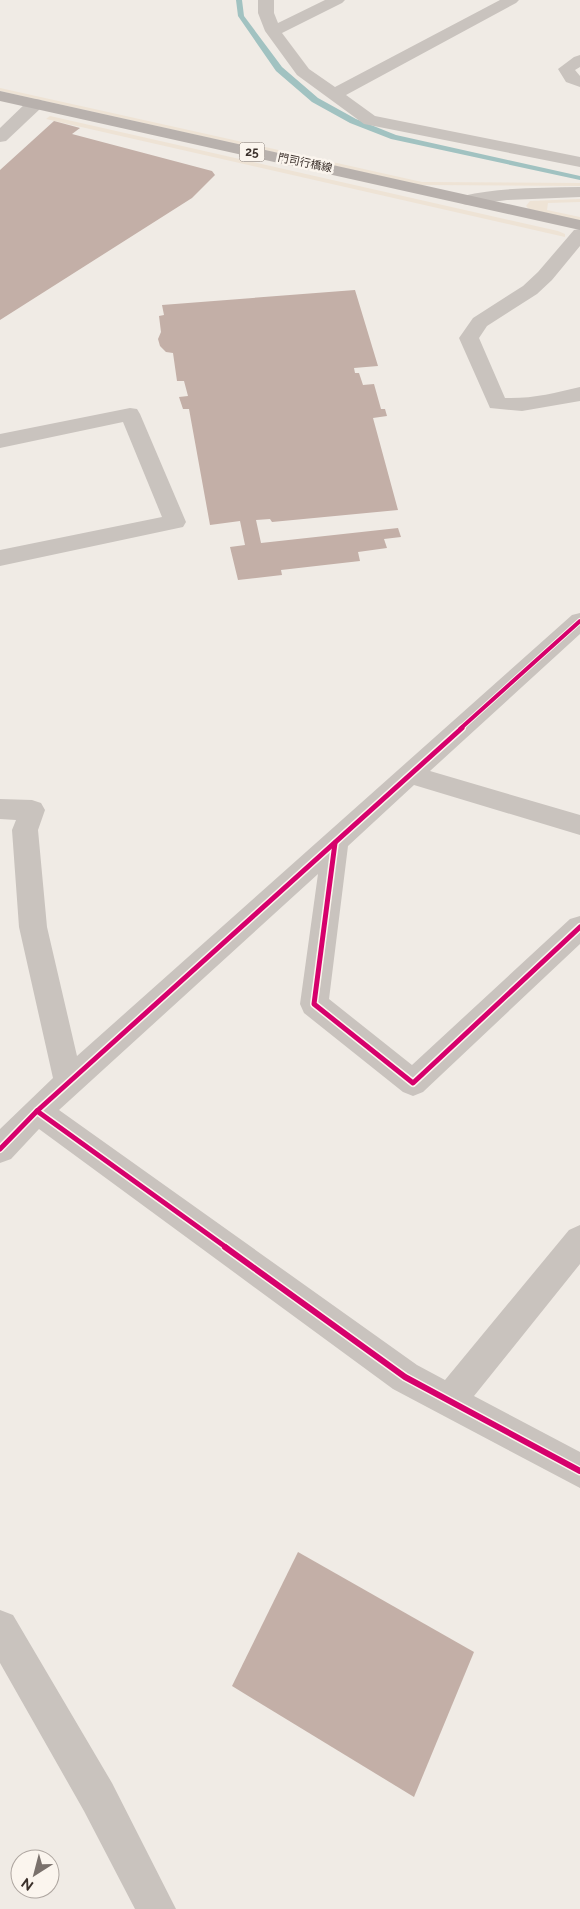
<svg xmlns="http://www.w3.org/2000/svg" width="580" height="1909" font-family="Raleway,'Noto Sans JP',sans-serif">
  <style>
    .plaza { fill: #eee3d5 }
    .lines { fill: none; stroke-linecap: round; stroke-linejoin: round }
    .stream { fill: #a1c2c1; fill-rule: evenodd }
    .building { fill: #c3afa7 }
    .minor { fill: #c9c3be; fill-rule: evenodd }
    .major { fill: #b8b1ad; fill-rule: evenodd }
    .cycleway-far2-casing { stroke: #fbf5ee; stroke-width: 6 }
    .cycleway-far1-casing { stroke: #fbf5ee; stroke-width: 8 }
    .cycleway-casing { stroke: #fbf5ee; stroke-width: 9 }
    .cycleway-far2 { stroke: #d6006c; stroke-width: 4 }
    .cycleway-far1 { stroke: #d6006c; stroke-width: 5 }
    .cycleway { stroke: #d6006c; stroke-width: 6 }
    .labels { text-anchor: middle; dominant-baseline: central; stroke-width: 5; stroke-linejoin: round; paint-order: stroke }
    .far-street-label { font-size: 11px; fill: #3b302b; stroke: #fbf5ee }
    .shield { fill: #fbf5ee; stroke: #756b66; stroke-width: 1 }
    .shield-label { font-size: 12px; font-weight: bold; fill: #3b302b }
  </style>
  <rect width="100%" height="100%" fill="#f0ebe5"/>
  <g class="plaza">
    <polygon points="0,88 422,182 580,183 580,186 420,185 0,91"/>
    <polygon points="50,116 558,231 565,234 565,237 46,119"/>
    <polygon points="580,199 580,202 548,203 547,210 580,217 580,221 529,209 526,206 530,201"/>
  </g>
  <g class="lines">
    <polygon class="stream" points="236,0 242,0 244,16 282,67 318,98 356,119 396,135 580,176 580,180 391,139 350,123 312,102 276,71 238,16"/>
  </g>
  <g class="building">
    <polygon points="54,121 80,128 72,134 212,171 215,175 192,198 0,320 0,170"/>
    <polygon points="355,290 378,366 354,368 355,373 359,373 363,385 374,384 381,409 385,409 387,416 373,418 398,510 272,522 270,519 256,520 261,543 398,528 401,537 384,539 387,548 358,552 360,561 281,570 282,575 238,580 230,547 245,545 240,521 210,525 189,409 183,409 179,397 188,396 184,381 177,381 173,353 166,352 160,346 158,339 161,332 159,316 164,315 162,305"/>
    <polygon points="298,1552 474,1652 414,1797 232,1686"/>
  </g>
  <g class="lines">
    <g class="minor">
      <polygon points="258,0 274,0 274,13 278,23 325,0 345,0 342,3 282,33 309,69 335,87 500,0 519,0 516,3 346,95 375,116 580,157 580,167 364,124 297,75 265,31 258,13"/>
      <polygon points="580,55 580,67 575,70 580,76 580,87 566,82 558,69 574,57"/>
      <polygon points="35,99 41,100 43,104 41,108 6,141 0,142 0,128 29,100"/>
      <path d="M580,187V197L507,200L469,205L463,204L460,200L463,196C501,187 541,188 580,187Z"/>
      <path d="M580,229V246L552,280L537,294L487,326L479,338L505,398C531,399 555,393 580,387V401L522,411L490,408L459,338L473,318L523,286L538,272L574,230Z"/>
      <polygon points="130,408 137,409 140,414 186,522 183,527 0,566 0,550 162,517 123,422 0,448 0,434"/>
      <polygon points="580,613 580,634 430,771 580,815 580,835 414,785 348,846 329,999 412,1065 570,919 580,916 580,944 423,1092 413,1096 403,1092 304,1013 300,1004 318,874 59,1110 417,1365 445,1380 569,1230 580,1225 580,1264 474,1396 580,1452 580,1488 393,1389 39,1129 11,1159 0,1163 0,1129 53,1078 19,927 12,830 16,820 0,819 0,799 32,800 41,803 45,810 38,830 47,927 77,1056 572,615"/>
      <polygon points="0,1610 13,1615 112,1783 176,1909 135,1909 84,1811 0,1663"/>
    </g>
    <polygon class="major" points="0,91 580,220 580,230 0,101"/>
    <g class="cycleway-far2-casing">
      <polyline id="cycleway-far2" points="460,729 580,621"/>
    </g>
    <g class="cycleway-far1-casing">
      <g id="cycleway-far1">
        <polyline points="335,843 314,1004 413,1083 580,927"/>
        <polyline points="37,1111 227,1248"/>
        <polyline points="0,1149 37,1111 462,728"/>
      </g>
    </g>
    <g class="cycleway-casing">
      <polyline id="cycleway" points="225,1247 405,1377 580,1471"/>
    </g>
    <use href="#cycleway-far2" class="cycleway-far2"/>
    <use href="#cycleway-far1" class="cycleway-far1"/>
    <use href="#cycleway" class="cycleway"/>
  </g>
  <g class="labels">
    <g class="far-street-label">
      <text transform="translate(305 163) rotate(12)">門司行橋線</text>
    </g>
    <rect class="shield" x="239.5" y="142.5" width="25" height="19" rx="4"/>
    <g class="shield-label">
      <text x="252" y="152">25</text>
    </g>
  </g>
  <g transform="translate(35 1874) rotate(216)"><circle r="24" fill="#fbf5ee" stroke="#aea6a0"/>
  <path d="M0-4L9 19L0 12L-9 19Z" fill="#7a716c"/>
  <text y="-8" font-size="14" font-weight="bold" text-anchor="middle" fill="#3b302b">N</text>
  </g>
</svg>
